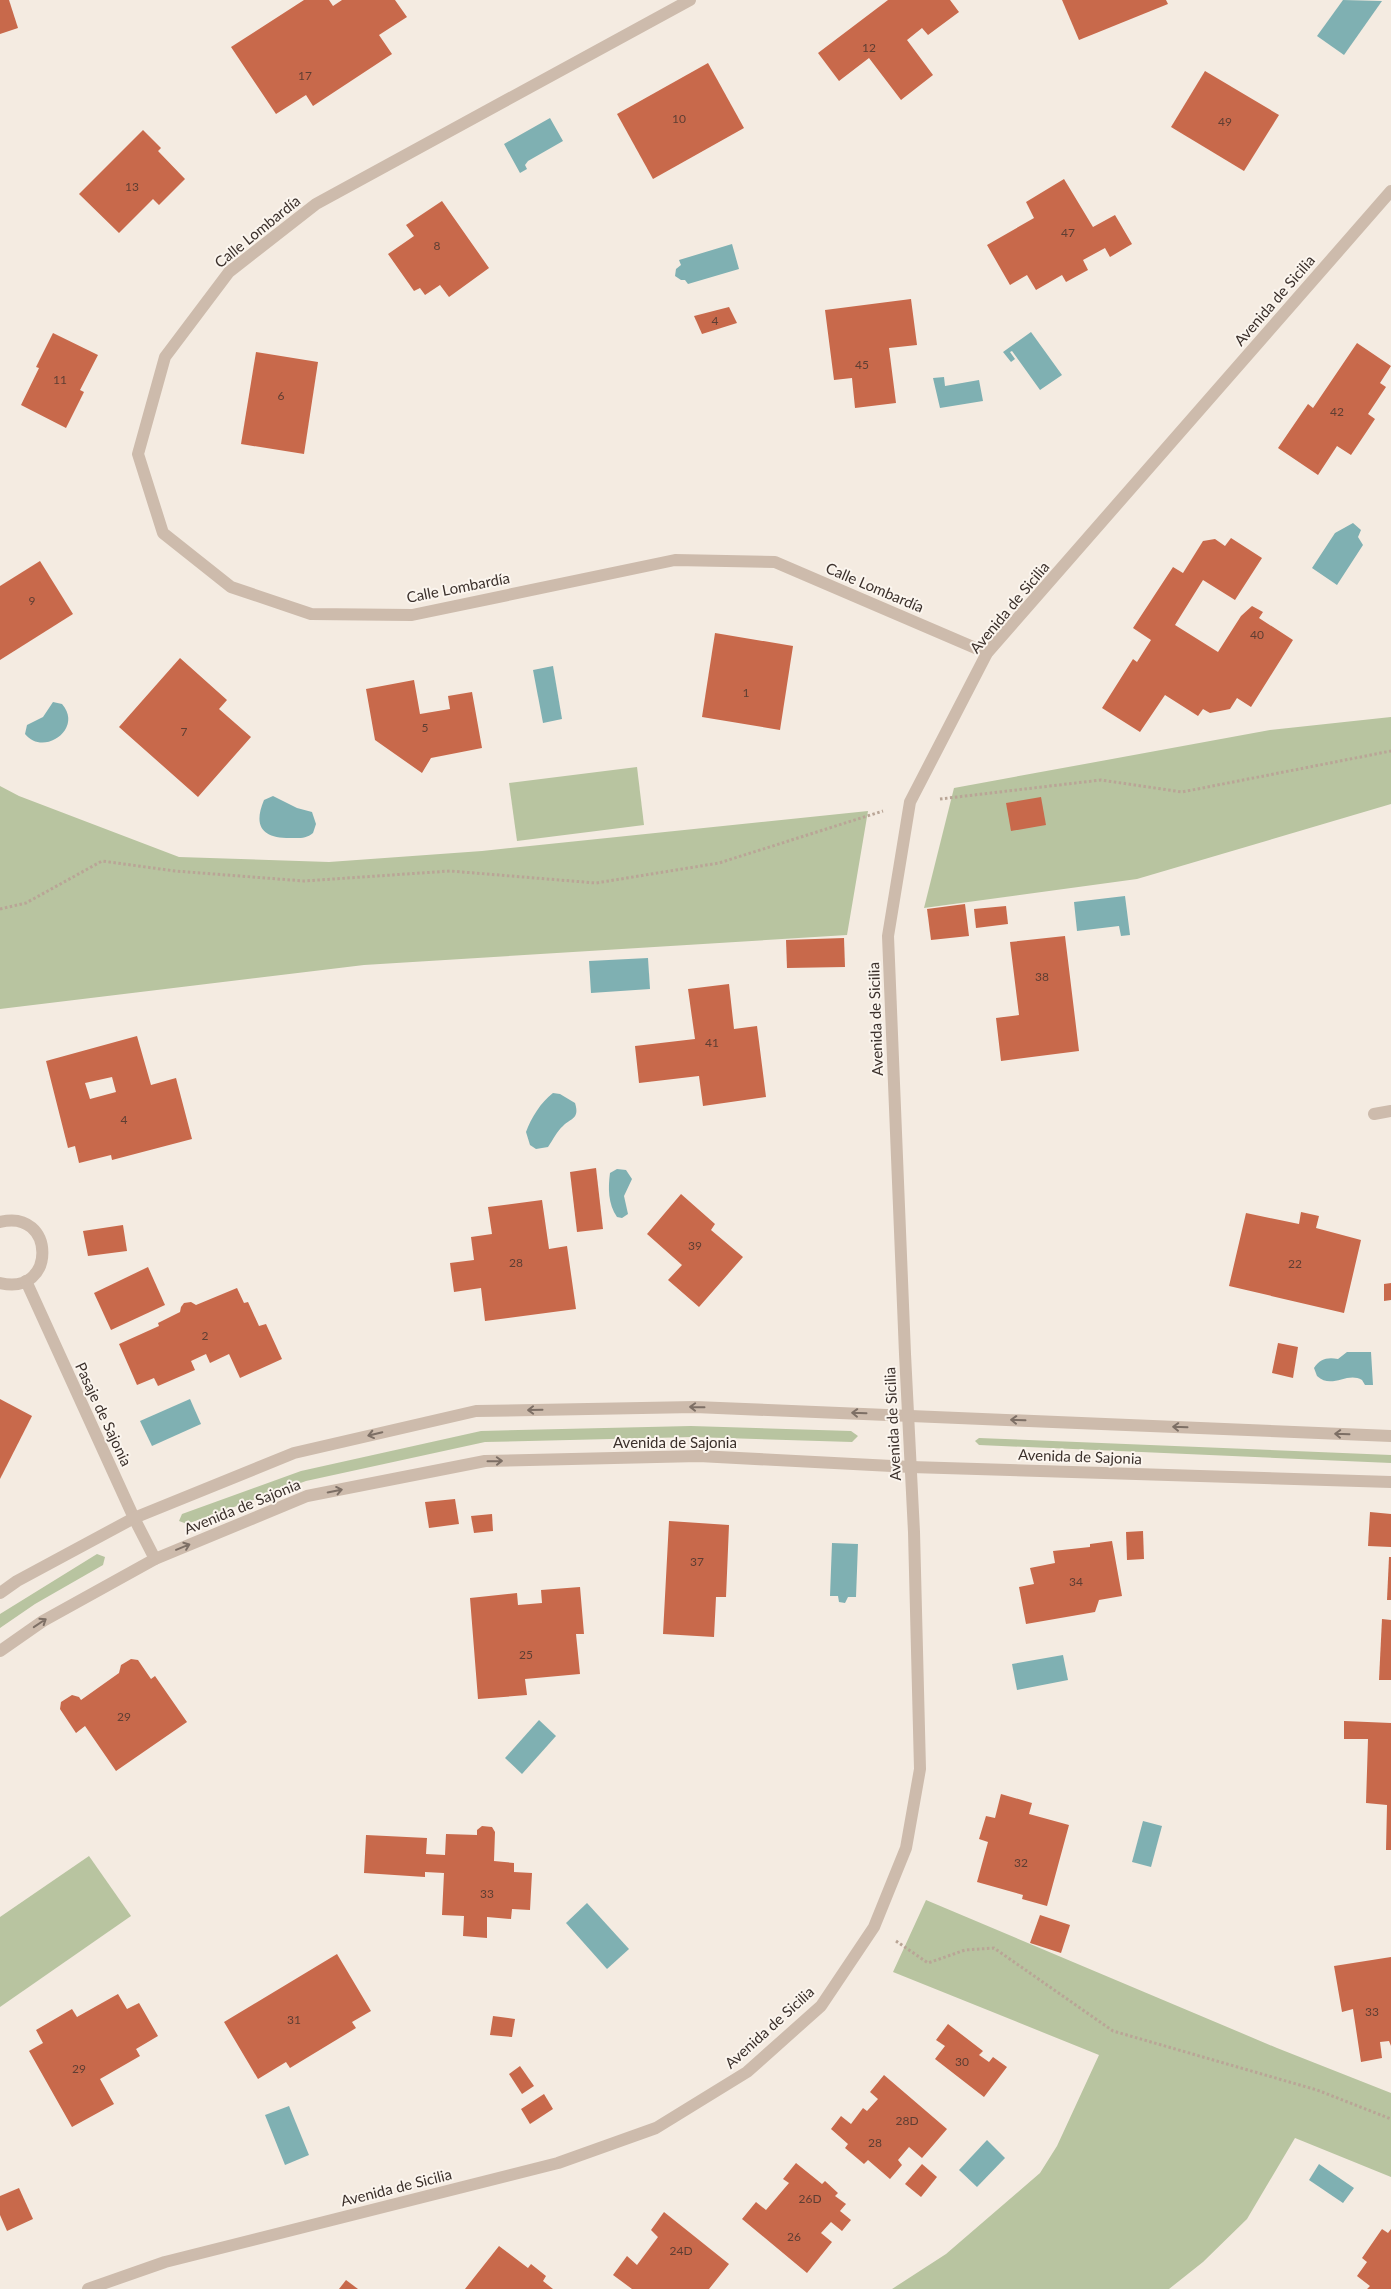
<svg xmlns="http://www.w3.org/2000/svg" width="1391" height="2289" font-family="Lato,sans-serif">
  <style>
    .green { fill: #b8c4a0 }
    .water { fill: #7fb0b2 }
    .building { fill: #c8694b; fill-rule: evenodd }
    .lines { fill: none; stroke-linecap: round; stroke-linejoin: round }
    .path { stroke: #b9a596; stroke-width: 3; stroke-dasharray: 2.5 2.5; stroke-linecap: butt }
    .minor { stroke: #cdbbac; stroke-width: 12 }
    .oneway { stroke: #7d6f65 }
    .labels { text-anchor: middle; dominant-baseline: central; stroke-width: 4; stroke-linejoin: round; paint-order: stroke }
    .number-label { font-size: 12px; fill: #5e3e33 }
    .street-label { font-size: 15px; fill: #3b302b; stroke: #fbf5ee }
  </style>
  <rect width="100%" height="100%" fill="#f4ebe1"/>
  <g class="green">
    <polygon points="1391,717 1391,804 1137,879 924,908 954,788 1270,730"/>
    <polygon points="637,767 644,825 517,841 509,783"/>
    <polygon points="0,786 19,796 179,857 329,862 482,851 868,811 847,935 364,965 0,1009"/>
    <polygon points="691,1426 851,1431 858,1436 852,1442 693,1437 485,1442 306,1481 187,1524 179,1521 182,1514 301,1471 481,1431"/>
    <polygon points="979,1438 1391,1455 1391,1463 979,1445 975,1441"/>
    <polygon points="97,1554 105,1557 103,1565 35,1604 0,1628 0,1614"/>
    <polygon points="89,1856 131,1916 0,2007 0,1917"/>
    <polygon points="926,1900 1277,2048 1391,2093 1391,2177 1295,2138 1247,2219 1203,2262 1169,2289 892,2289 946,2254 1040,2173 1057,2146 1099,2055 893,1972"/>
  </g>
  <g class="water">
    <polygon points="1343,0 1382,1 1344,55 1317,36"/>
    <polygon points="550,118 563,141 528,161 525,165 527,169 520,173 504,144"/>
    <polygon points="732,244 739,269 688,284 685,280 681,280 675,276 676,269 681,265 679,260"/>
    <polygon points="1031,332 1062,375 1040,390 1012,351 1010,352 1015,359 1011,362 1003,352"/>
    <polygon points="944,377 945,386 979,380 983,401 940,408 933,378"/>
    <polygon points="1353,523 1361,530 1358,537 1363,545 1337,585 1312,568 1335,533"/>
    <polygon points="553,666 562,719 543,723 533,670"/>
    <path d="M53,702L62,704C84,729 43,757 25,734L27,725L43,717Z"/>
    <path d="M273,796L297,808L312,812L316,824L313,833C306,839 299,838 290,838C262,838 253,826 264,800Z"/>
    <polygon points="1125,896 1130,935 1121,936 1119,926 1077,931 1074,902"/>
    <polygon points="648,958 650,989 591,993 589,961"/>
    <path d="M553,1093L560,1094L575,1103C580,1119 571,1118 563,1126C557,1131 553,1140 548,1147L536,1149L530,1145L526,1132C531,1118 541,1102 553,1093Z"/>
    <path d="M617,1169L626,1170L632,1179L624,1196L628,1214L622,1218L617,1217C608,1204 608,1188 610,1173Z"/>
    <path d="M1347,1352H1371L1373,1385H1365L1362,1380C1347,1371 1332,1390 1317,1376L1314,1368C1320,1359 1327,1357 1338,1359Z"/>
    <polygon points="190,1399 201,1424 152,1446 140,1421"/>
    <polygon points="832,1543 858,1544 856,1597 848,1597 845,1603 839,1602 838,1596 830,1596"/>
    <polygon points="1063,1655 1068,1680 1017,1690 1012,1664"/>
    <polygon points="539,1720 556,1736 522,1774 505,1758"/>
    <polygon points="1143,1821 1162,1826 1151,1867 1132,1862"/>
    <polygon points="587,1903 629,1949 607,1969 566,1923"/>
    <polygon points="289,2106 309,2155 285,2165 265,2115"/>
    <polygon points="987,2140 1005,2158 977,2187 959,2170"/>
    <polygon points="1319,2164 1354,2188 1343,2203 1309,2180"/>
  </g>
  <g class="building">
    <polygon points="0,0 9,0 18,28 0,34"/>
    <polygon points="304,0 329,0 333,6 342,0 395,0 407,17 379,35 392,54 313,106 306,95 276,114 231,47"/>
    <polygon points="888,0 950,0 959,12 928,35 922,28 907,40 933,75 901,100 869,58 839,81 818,53"/>
    <polygon points="1062,0 1166,0 1168,4 1079,40"/>
    <polygon points="708,63 744,128 653,179 617,114"/>
    <polygon points="1205,71 1279,115 1244,171 1171,127"/>
    <polygon points="143,130 161,148 158,151 185,179 159,205 153,199 119,233 79,194"/>
    <polygon points="1064,179 1093,227 1115,215 1132,244 1110,257 1105,248 1083,260 1088,270 1066,282 1062,275 1036,290 1027,275 1010,285 987,245 1034,218 1026,202"/>
    <polygon points="442,201 489,268 449,297 440,285 425,295 420,288 414,291 388,254 414,236 406,225"/>
    <polygon points="911,299 917,345 889,348 896,403 855,408 852,378 834,380 825,310"/>
    <polygon points="729,307 737,323 702,334 694,316"/>
    <polygon points="53,333 98,355 80,390 84,392 66,428 21,405 39,368 36,367"/>
    <polygon points="1357,343 1391,366 1380,383 1386,387 1368,414 1375,419 1351,455 1337,446 1318,475 1278,448 1308,404 1313,408"/>
    <polygon points="256,352 318,362 304,454 241,444"/>
    <polygon points="1231,538 1262,558 1235,600 1203,580 1175,625 1218,652 1241,616 1252,606 1263,612 1259,618 1293,640 1251,707 1237,698 1230,709 1210,713 1203,709 1198,716 1165,695 1140,732 1102,708 1133,659 1137,662 1151,640 1133,628 1173,567 1183,573 1203,541 1215,539 1225,546"/>
    <polygon points="40,561 73,614 0,660 0,586"/>
    <polygon points="715,633 793,646 780,730 702,717"/>
    <polygon points="180,658 227,700 219,709 251,737 198,797 119,727"/>
    <polygon points="414,680 420,714 450,709 448,696 472,692 482,748 431,758 422,773 375,740 366,689"/>
    <polygon points="1041,797 1046,825 1011,831 1006,803"/>
    <polygon points="965,904 969,936 931,940 927,909"/>
    <polygon points="1006,906 1008,924 976,928 974,909"/>
    <polygon points="1065,936 1079,1051 1001,1061 996,1018 1019,1015 1010,942"/>
    <polygon points="844,938 845,967 787,968 786,940"/>
    <polygon points="729,984 734,1029 757,1026 766,1097 703,1106 699,1076 639,1083 635,1046 695,1039 688,989"/>
    <path d="M137,1036L151,1085L176,1078L192,1139L112,1160L111,1155L79,1163L75,1146L68,1148L46,1061ZM112,1077L116,1092L90,1099L85,1083Z"/>
    <polygon points="596,1168 603,1229 577,1232 570,1172"/>
    <polygon points="681,1194 715,1224 711,1230 743,1257 699,1307 668,1280 682,1265 647,1234"/>
    <polygon points="542,1200 549,1249 567,1246 576,1309 485,1321 481,1288 454,1292 450,1263 474,1260 471,1237 492,1234 488,1207"/>
    <polygon points="1301,1212 1319,1216 1316,1228 1361,1240 1344,1313 1229,1286 1246,1213 1299,1224"/>
    <polygon points="123,1225 127,1251 88,1256 83,1231"/>
    <polygon points="148,1267 165,1305 111,1330 94,1293"/>
    <polygon points="1391,1283 1391,1300 1384,1301 1384,1284"/>
    <polygon points="237,1288 244,1303 248,1302 259,1326 266,1324 282,1359 240,1378 229,1354 210,1363 206,1354 191,1361 195,1370 158,1386 154,1378 137,1385 119,1344 159,1326 158,1323 180,1312 181,1307 184,1303 191,1302 196,1305"/>
    <polygon points="1278,1343 1298,1347 1293,1378 1272,1373"/>
    <polygon points="0,1399 32,1416 0,1479"/>
    <polygon points="455,1499 459,1524 429,1528 425,1502"/>
    <polygon points="1370,1512 1391,1514 1391,1547 1368,1546"/>
    <polygon points="492,1514 493,1531 474,1533 471,1516"/>
    <polygon points="669,1521 729,1525 726,1597 716,1597 714,1637 663,1634"/>
    <polygon points="1143,1531 1144,1559 1127,1560 1126,1532"/>
    <polygon points="1112,1541 1122,1596 1099,1600 1095,1612 1026,1624 1019,1587 1034,1584 1030,1568 1055,1563 1053,1551 1090,1547 1090,1544"/>
    <polygon points="1389,1557 1391,1557 1391,1600 1387,1600"/>
    <polygon points="580,1587 584,1634 576,1634 580,1674 525,1679 527,1695 478,1699 470,1598 517,1593 518,1605 542,1603 541,1590"/>
    <polygon points="1382,1619 1391,1620 1391,1680 1379,1680"/>
    <polygon points="131,1659 138,1660 151,1679 155,1676 187,1722 116,1771 85,1726 76,1733 60,1709 61,1702 72,1695 79,1697 81,1700 119,1673 121,1665"/>
    <polygon points="1344,1721 1391,1723 1391,1850 1386,1850 1387,1805 1366,1803 1368,1739 1344,1739"/>
    <polygon points="1001,1794 1032,1803 1029,1814 1069,1825 1047,1906 1022,1899 1023,1895 977,1882 988,1842 979,1839 986,1816 995,1818"/>
    <polygon points="482,1826 492,1827 495,1832 494,1861 514,1863 514,1872 532,1873 530,1910 512,1909 511,1919 487,1917 487,1938 463,1936 464,1916 442,1915 444,1873 425,1872 425,1877 364,1873 366,1835 427,1838 426,1854 445,1855 446,1834 477,1835 477,1830"/>
    <polygon points="1040,1915 1070,1925 1061,1953 1030,1943"/>
    <polygon points="337,1954 371,2011 352,2022 356,2028 290,2068 286,2062 258,2079 224,2022"/>
    <polygon points="1391,1957 1391,2046 1389,2041 1380,2042 1382,2058 1361,2062 1353,2009 1342,2012 1334,1966"/>
    <polygon points="118,1994 127,2009 139,2003 158,2036 136,2049 140,2056 100,2079 114,2104 72,2127 29,2051 43,2043 36,2030 72,2009 77,2017"/>
    <polygon points="493,2016 515,2019 512,2037 490,2035"/>
    <polygon points="948,2024 983,2051 979,2055 989,2062 993,2057 1007,2067 984,2097 935,2059 945,2046 936,2040"/>
    <polygon points="520,2066 534,2086 522,2094 509,2074"/>
    <polygon points="884,2075 947,2129 922,2158 909,2147 898,2160 902,2165 890,2179 868,2160 864,2164 845,2148 848,2144 831,2129 841,2116 851,2124 863,2108 867,2111 878,2099 870,2092"/>
    <polygon points="544,2094 553,2109 530,2124 521,2109"/>
    <polygon points="796,2163 822,2184 825,2181 838,2193 835,2196 846,2204 840,2211 851,2220 842,2231 831,2222 821,2233 832,2242 807,2273 742,2219 756,2202 766,2210 789,2183 783,2179"/>
    <polygon points="922,2164 937,2177 921,2197 905,2184"/>
    <polygon points="19,2188 33,2219 7,2231 0,2215 0,2196"/>
    <polygon points="664,2212 729,2264 709,2289 632,2289 613,2275 627,2256 637,2265 658,2237 651,2230"/>
    <polygon points="1382,2229 1388,2233 1391,2229 1391,2289 1367,2289 1370,2286 1357,2276 1367,2262 1362,2258"/>
    <polygon points="499,2246 528,2268 531,2264 546,2276 543,2281 553,2289 465,2289"/>
    <polygon points="346,2280 358,2289 339,2289"/>
  </g>
  <g class="lines">
    <g class="path">
      <polyline points="940,799 1101,780 1182,792 1391,751"/>
      <polyline points="0,909 26,903 102,861 175,871 304,881 450,871 596,883 719,863 883,811"/>
      <polyline points="896,1941 928,1963 965,1950 994,1948 1113,2031 1317,2090 1391,2119"/>
    </g>
    <g class="minor">
      <polyline points="690,0 316,204 229,272 165,357 138,454 163,533 231,587 311,614 412,615 675,560 775,562 987,653"/>
      <polyline points="1374,1114 1391,1111"/>
      <path d="M0,1222C56,1208 57,1297 0,1283"/>
      <polyline points="26,1281 134,1518 155,1559"/>
      <polyline points="0,1593 17,1581 134,1518 294,1453 476,1411 695,1407 1391,1436"/>
      <polyline points="0,1651 43,1621 155,1559 307,1496 485,1461 699,1456 911,1467 1391,1482"/>
      <polyline points="88,2289 165,2262 558,2163 656,2128 747,2072 821,2006 874,1927 906,1848 920,1769 914,1532 905,1354 888,936 910,802 987,653 1391,191"/>
    </g>
  </g>
  <defs><path id="oneway-shaft" d="M-6 0H5M1.5-3L5.5 0L1.5 3" fill="none" stroke-width="1.6" stroke-linecap="round" stroke-linejoin="round" transform="scale(1.25)"/></defs>
  <g class="oneway">
    <use href="#oneway-shaft" transform="translate(697 1407) rotate(-179)"/>
    <use href="#oneway-shaft" transform="translate(535 1410) rotate(179)"/>
    <use href="#oneway-shaft" transform="translate(859 1413) rotate(-178)"/>
    <use href="#oneway-shaft" transform="translate(1018 1420) rotate(-178)"/>
    <use href="#oneway-shaft" transform="translate(1180 1427) rotate(-178)"/>
    <use href="#oneway-shaft" transform="translate(375 1434) rotate(167)"/>
    <use href="#oneway-shaft" transform="translate(1342 1434) rotate(-178)"/>
    <use href="#oneway-shaft" transform="translate(495 1461) rotate(-1)"/>
    <use href="#oneway-shaft" transform="translate(335 1491) rotate(-11)"/>
    <use href="#oneway-shaft" transform="translate(183 1547) rotate(-22)"/>
    <use href="#oneway-shaft" transform="translate(40 1623) rotate(-34)"/>
  </g>
  <g class="labels">
    <g class="number-label">
      <text x="869" y="47">12</text>
      <text x="305" y="75">17</text>
      <text x="679" y="118">10</text>
      <text x="1225" y="121">49</text>
      <text x="132" y="186">13</text>
      <text x="1068" y="232">47</text>
      <text x="437" y="245">8</text>
      <text x="715" y="320">4</text>
      <text x="862" y="364">45</text>
      <text x="60" y="379">11</text>
      <text x="281" y="395">6</text>
      <text x="1337" y="411">42</text>
      <text x="32" y="600">9</text>
      <text x="1257" y="634">40</text>
      <text x="746" y="692">1</text>
      <text x="425" y="727">5</text>
      <text x="184" y="731">7</text>
      <text x="1042" y="976">38</text>
      <text x="712" y="1042">41</text>
      <text x="124" y="1119">4</text>
      <text x="695" y="1245">39</text>
      <text x="516" y="1262">28</text>
      <text x="1295" y="1263">22</text>
      <text x="205" y="1335">2</text>
      <text x="697" y="1561">37</text>
      <text x="1076" y="1581">34</text>
      <text x="526" y="1654">25</text>
      <text x="124" y="1716">29</text>
      <text x="1021" y="1862">32</text>
      <text x="487" y="1893">33</text>
      <text x="1372" y="2011">33</text>
      <text x="294" y="2019">31</text>
      <text x="962" y="2061">30</text>
      <text x="79" y="2068">29</text>
      <text x="907" y="2120">28D</text>
      <text x="875" y="2142">28</text>
      <text x="810" y="2198">26D</text>
      <text x="794" y="2236">26</text>
      <text x="681" y="2250">24D</text>
    </g>
    <g class="street-label">
      <text transform="translate(257 231) rotate(-39)">Calle Lombardía</text>
      <text transform="translate(1274 300) rotate(-49)">Avenida de Sicilia</text>
      <text transform="translate(458 587) rotate(-11)">Calle Lombardía</text>
      <text transform="translate(875 587) rotate(23)">Calle Lombardía</text>
      <text transform="translate(1009 607) rotate(-50)">Avenida de Sicilia</text>
      <text transform="translate(875 1019) rotate(-92)">Avenida de Sicilia</text>
      <text transform="translate(104 1414) rotate(65)">Pasaje de Sajonia</text>
      <text transform="translate(892 1424) rotate(-93)">Avenida de Sicilia</text>
      <text x="675" y="1442">Avenida de Sajonia</text>
      <text transform="translate(1080 1456) rotate(2)">Avenida de Sajonia</text>
      <text transform="translate(242 1506) rotate(-22)">Avenida de Sajonia</text>
      <text transform="translate(769 2027) rotate(-42)">Avenida de Sicilia</text>
      <text transform="translate(396 2187) rotate(-14)">Avenida de Sicilia</text>
    </g>
  </g>
</svg>
